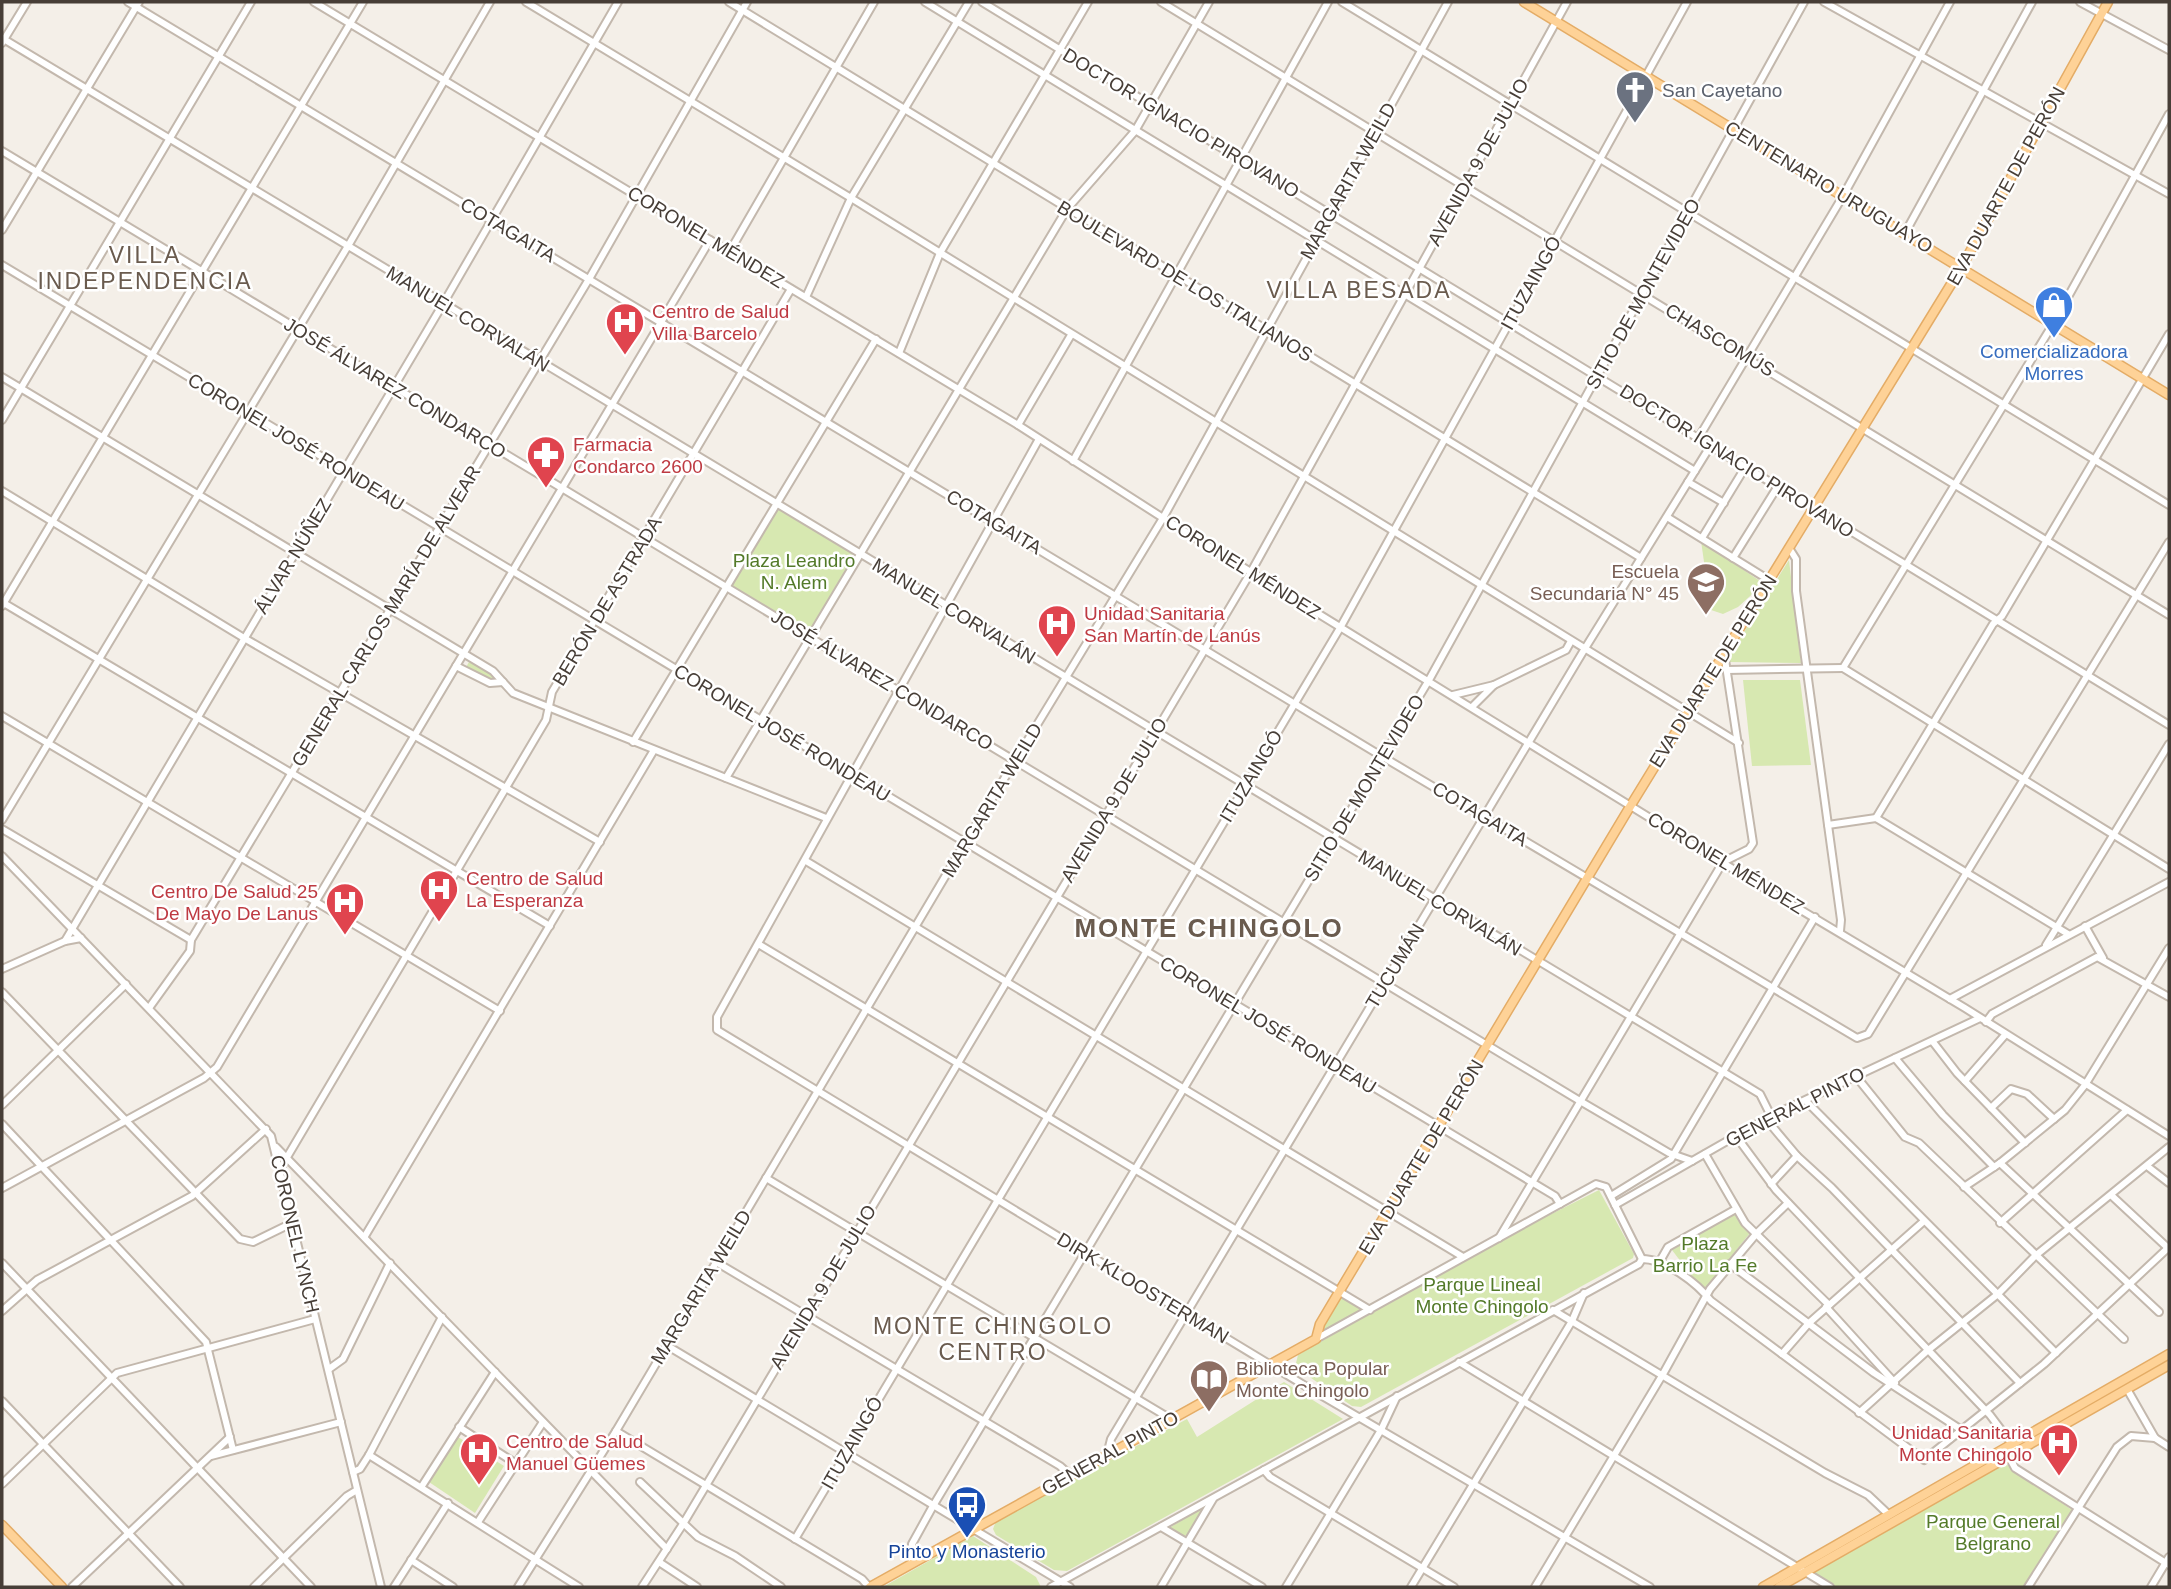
<svg xmlns="http://www.w3.org/2000/svg" width="2171" height="1589" font-family="Arial,sans-serif">
  <style>
    .green { fill: #d7e8b1 }
    .lines { fill: none; stroke-linecap: round; stroke-linejoin: round }
    .minor-casing { stroke: #c3b8ad; stroke-width: 10 }
    .major-casing { stroke: #e4ac66; stroke-width: 11 }
    .minor { stroke: #fff; stroke-width: 6 }
    .major { stroke: #fed297; stroke-width: 8 }
    .labels { text-anchor: middle; dominant-baseline: central; stroke-width: 5; stroke-linejoin: round; paint-order: stroke }
    .worship-label { font-size: 19px; fill: #5b616d; stroke: #fff; text-anchor: start }
    .street-label { font-size: 19px; fill: #473e37; stroke: #fff }
    .health-label { font-size: 19px; fill: #be3a42; stroke: #fff; text-anchor: start }
    .shop-label { font-size: 19px; fill: #366cbe; stroke: #fff }
    .park-label { font-size: 19px; fill: #537a29; stroke: #fff }
    .education-label { font-size: 19px; fill: #785e54; stroke: #fff; text-anchor: end }
    .transit-label { font-size: 19px; fill: #164399; stroke: #fff }
    .quarter-label { font-size: 23px; letter-spacing: 2px; fill: #6a5b4e; stroke: #fff }
    .district-label { font-size: 26px; font-weight: bold; letter-spacing: 2px; fill: #6a5b4e; stroke: #fff }
  </style>
  <rect width="100%" height="100%" fill="#f4efe8"/>
  <g class="green">
    <polygon points="777,505 860,554 810,637 728,587"/>
    <polygon points="1701,541 1760,581 1759,588 1738,607 1723,614 1711,610"/>
    <polygon points="1789,560 1801,663 1729,662 1729,656"/>
    <polygon points="469,662 491,673 494,678 485,678 465,669"/>
    <polygon points="1743,680 1800,680 1811,765 1752,766"/>
    <polygon points="1599,1190 1634,1254 1633,1258 1361,1407 1352,1406 1295,1367 1298,1355 1464,1258"/>
    <polygon points="1733,1213 1750,1233 1706,1288 1701,1288 1672,1250"/>
    <polygon points="1339,1292 1370,1310 1316,1339"/>
    <polygon points="1284,1382 1343,1419 1067,1571 1054,1570 996,1535 993,1529 996,1521 1187,1419 1197,1437"/>
    <polygon points="458,1437 504,1466 475,1513 429,1482"/>
    <polygon points="2003,1462 2072,1510 2025,1587 1835,1587 1809,1571"/>
    <polygon points="1204,1507 1187,1535 1185,1536 1169,1528"/>
    <polygon points="973,1536 1036,1577 1041,1587 883,1587"/>
  </g>
  <g class="lines">
    <g class="minor-casing">
      <g id="minor">
        <polyline points="128,2 1383,757 1857,1038 1868,1034 2169,542"/>
        <polyline points="314,2 1018,425 1163,518 1754,882 1965,1008 2169,1136"/>
        <polyline points="526,2 851,198 1739,743"/>
        <polyline points="729,2 1641,558"/>
        <polyline points="925,2 1695,471"/>
        <polyline points="982,2 2169,725"/>
        <polyline points="1161,2 2169,615"/>
        <polyline points="1342,2 2169,505"/>
        <polyline points="1824,2 2169,194"/>
        <polyline points="2080,2 2169,50"/>
        <polyline points="2,38 1760,1094 1771,1116"/>
        <polyline points="2,43 27,2"/>
        <polyline points="2,151 1580,1101 1669,1153 1692,1161"/>
        <polyline points="2,230 139,2"/>
        <polyline points="1905,233 2032,2"/>
        <polyline points="730,251 874,2"/>
        <polyline points="2,265 1555,1196 1560,1204"/>
        <polyline points="806,297 851,198 969,2"/>
        <polyline points="899,353 940,253 1088,2"/>
        <polyline points="2,377 493,671 513,693 826,818"/>
        <polyline points="2,420 251,2"/>
        <polyline points="1018,425 1071,335"/>
        <polyline points="1699,437 1843,196 1950,2"/>
        <polyline points="1039,439 717,1017 717,1030 1312,1390 1650,1587"/>
        <polyline points="1073,461 1328,2"/>
        <polyline points="1688,482 1724,503"/>
        <polyline points="2,491 244,638 600,842"/>
        <polyline points="1667,517 1769,580"/>
        <polyline points="1702,538 1746,466"/>
        <polyline points="1789,548 1796,559 1796,591 1841,920 1840,931"/>
        <polyline points="1733,558 1778,486"/>
        <polyline points="2,602 550,926"/>
        <polyline points="2,606 363,2"/>
        <polyline points="456,666 490,683 503,682"/>
        <polyline points="1843,668 2053,324 2169,114"/>
        <polyline points="1843,668 2169,869"/>
        <polyline points="1727,670 1843,668"/>
        <polyline points="1494,685 1566,650 1571,641"/>
        <polyline points="1453,695 1494,685 1472,707"/>
        <polyline points="2,716 500,1011"/>
        <polyline points="633,742 876,339"/>
        <polyline points="726,778 1067,209 1135,131 1209,2"/>
        <polyline points="1876,818 1993,624 2002,616 2169,334"/>
        <polyline points="1876,818 2068,934"/>
        <polyline points="2,820 348,246 490,2"/>
        <polyline points="1828,825 1876,818"/>
        <polyline points="2,829 191,940"/>
        <polyline points="2,856 271,1136 381,1587"/>
        <polyline points="806,861 1463,1257"/>
        <polyline points="2085,926 2103,958"/>
        <polyline points="65,941 443,304 618,2"/>
        <polyline points="760,945 1370,1310"/>
        <polyline points="2046,945 2169,744"/>
        <polyline points="2,969 65,941 81,938"/>
        <polyline points="2,992 240,1239 253,1242 292,1223"/>
        <polyline points="1950,999 2169,882"/>
        <polyline points="149,1008 190,951 191,940 589,279 747,2"/>
        <polyline points="1986,1022 1992,1014 2097,957 2169,997"/>
        <polyline points="1933,1042 1957,1073 2025,1143"/>
        <polyline points="1895,1058 1943,1115 1994,1167"/>
        <polyline points="1855,1075 1905,1137 1919,1143 2124,1339"/>
        <polyline points="1965,1081 2005,1035"/>
        <polyline points="1806,1101 2056,1353"/>
        <polyline points="2,1105 126,984"/>
        <polyline points="1991,1108 2011,1089 2027,1094 2054,1119"/>
        <polyline points="1766,1119 1797,1156 1832,1188 2020,1383"/>
        <polyline points="2,1124 206,1342 233,1450"/>
        <polyline points="1736,1136 1776,1190 1990,1415 2014,1447"/>
        <polyline points="276,1147 667,1549"/>
        <polyline points="1705,1154 1745,1223 1829,1305"/>
        <polyline points="2000,1163 2159,1312"/>
        <polyline points="2147,1166 2169,1183"/>
        <polyline points="280,1169 546,720 552,692 791,289"/>
        <polyline points="766,1178 1171,1419"/>
        <polyline points="1771,1184 1797,1156"/>
        <polyline points="1964,1187 2000,1163 2065,1110 2085,1085 2169,948"/>
        <polyline points="2,1188 204,1078 217,1067 710,240"/>
        <polyline points="2111,1195 2169,1249"/>
        <polyline points="1611,1196 1671,1159 1815,917"/>
        <polyline points="1615,1205 1771,1116 1980,1018"/>
        <polyline points="2000,1223 2127,1110"/>
        <polyline points="365,1236 654,750"/>
        <polyline points="1499,1238 1723,862 1749,849 1753,843 1724,653"/>
        <path d="M1642,1259C1666,1259 1697,1283 1711,1301L1924,1460L2044,1364L2169,1247"/>
        <polyline points="1660,1261 1668,1247 1736,1209"/>
        <polyline points="716,1262 1060,1466 1070,1475"/>
        <polyline points="2,1263 311,1587"/>
        <polyline points="1730,1264 1874,1373 1963,1431"/>
        <polyline points="1826,1307 1895,1383"/>
        <polyline points="1553,1310 1825,1473 1868,1495 1887,1513"/>
        <polyline points="2,1311 37,1280 192,1196 266,1129"/>
        <polyline points="1316,1339 1596,1184 1606,1187 1642,1259"/>
        <polyline points="666,1345 1070,1587"/>
        <polyline points="1782,1354 1809,1323 1924,1221"/>
        <polyline points="1459,1362 1830,1587"/>
        <polyline points="329,1369 343,1359 390,1263"/>
        <polyline points="2127,1389 2155,1438 2169,1447"/>
        <polyline points="2,1401 180,1587"/>
        <polyline points="1859,1413 1927,1351 1998,1294 2035,1256 2169,1147"/>
        <polyline points="459,1427 515,1463"/>
        <polyline points="616,1431 862,1579 869,1587"/>
        <polyline points="369,1455 579,1587"/>
        <polyline points="1107,1455 1111,1439 1584,650 1711,445"/>
        <polyline points="2008,1455 2015,1468 2169,1565"/>
        <polyline points="211,1456 341,1422"/>
        <polyline points="1264,1470 1270,1477 1454,1587"/>
        <polyline points="353,1472 360,1469 369,1455 442,1317"/>
        <polyline points="640,1482 698,1537 735,1556 781,1587"/>
        <polyline points="2,1484 117,1373 315,1319"/>
        <polyline points="422,1486 495,1372"/>
        <polyline points="478,1522 543,1422"/>
        <polyline points="1161,1527 1262,1587"/>
        <polyline points="795,1539 1340,628 1687,2"/>
        <polyline points="411,1560 453,1587"/>
        <polyline points="659,1562 697,1587"/>
        <polyline points="912,1563 912,1544 933,1506 1429,680 1804,2"/>
        <polyline points="72,1587 230,1437"/>
        <polyline points="254,1587 347,1496 357,1490"/>
        <polyline points="394,1587 448,1503"/>
        <polyline points="518,1587 616,1431 965,843 1163,518 1448,2"/>
        <polyline points="642,1587 683,1524 1251,572 1567,2"/>
        <polyline points="1051,1587 1639,1264 1642,1259"/>
        <polyline points="1161,1587 1213,1499"/>
        <polyline points="1286,1587 1381,1430 1397,1396"/>
        <polyline points="1411,1587 1572,1321 1584,1293"/>
        <polyline points="1535,1587 1663,1374 1710,1289 1757,1233 1788,1203"/>
        <polyline points="2028,1587 2117,1447 2131,1436 2155,1438"/>
        <polyline points="2151,1587 2169,1557"/>
      </g>
    </g>
    <g class="major-casing">
      <g id="major">
        <polyline points="1524,2 2169,395"/>
        <polyline points="2,1525 62,1587"/>
        <polyline points="870,1587 1316,1339 1320,1324 1339,1292 1631,805 1961,268 2108,2"/>
        <polyline points="1763,1587 2169,1354"/>
        <polyline points="1779,1587 2169,1365"/>
      </g>
    </g>
    <use href="#minor" class="minor"/>
    <use href="#major" class="major"/>
  </g>
  <defs>
    <g id="church-pin" transform="scale(2.0125)"><path d="M0 17L-7.5 6A9.5 9.5 0 1 1 7.5 6Z" fill="#6b7280" stroke="#fff"/><path d="M-1.2-6h2.4v3.5h3.3v2.4h-3.3V6h-2.4V-.1h-3.3v-2.4h3.3Z" fill="#fff"/></g>
    <g id="shop-pin" transform="scale(2.0125)"><path d="M0 17L-7.5 6A9.5 9.5 0 1 1 7.5 6Z" fill="#3f7fe0" stroke="#fff"/><path d="M-5-2.5h2.3a2.7 3.5 0 0 1 5.4 0H5L5.5 6h-11ZM-1.5-2.5h3a1.5 2.3 0 0 0-3 0Z" fill="#fff"/></g>
    <g id="hospital-pin" transform="scale(2.0125)"><path d="M0 17L-7.5 6A9.5 9.5 0 1 1 7.5 6Z" fill="#e0444e" stroke="#fff"/><path d="M-5-5h3v3.5h4V-5h3V5h-3V1.5h-4V5h-3Z" fill="#fff"/></g>
    <g id="pharmacy-pin" transform="scale(2.0125)"><path d="M0 17L-7.5 6A9.5 9.5 0 1 1 7.5 6Z" fill="#e0444e" stroke="#fff"/><path d="M-2-6h4v4h4v4h-4v4h-4v-4h-4v-4h4Z" fill="#fff"/></g>
    <g id="school-pin" transform="scale(2.0125)"><path d="M0 17L-7.5 6A9.5 9.5 0 1 1 7.5 6Z" fill="#8d6e63" stroke="#fff"/><path d="M0-5L7-2L0 1L-7-2ZM-4 1L0 2.5L4 1V4Q0 6-4 4Z" fill="#fff"/></g>
    <g id="library-pin" transform="scale(2.0125)"><path d="M0 17L-7.5 6A9.5 9.5 0 1 1 7.5 6Z" fill="#8d6e63" stroke="#fff"/><path d="M-6-4Q-3-5.5-.7-3.5V5Q-3 3-6 4ZM6-4Q3-5.5 .7-3.5V5Q3 3 6 4Z" fill="#fff"/></g>
    <g id="bus-pin" transform="scale(2.0125)"><path d="M0 17L-7.5 6A9.5 9.5 0 1 1 7.5 6Z" fill="#1a4fb4" stroke="#fff"/><path d="M-5-6H5V4H4V6H2V4H-2V6H-4V4H-5ZM-3.5-4V0h7V-4ZM-3.5 1.2v1.5H-2V1.2ZM2 1.2v1.5H3.5V1.2Z" fill="#fff"/></g>
  </defs>
  <g fill-rule="evenodd">
    <use href="#church-pin" x="1635" y="90"/>
    <use href="#shop-pin" x="2054" y="305"/>
    <use href="#hospital-pin" x="625" y="322"/>
    <use href="#pharmacy-pin" x="546" y="455"/>
    <use href="#school-pin" x="1706" y="582"/>
    <use href="#hospital-pin" x="1057" y="624"/>
    <use href="#hospital-pin" x="439" y="889"/>
    <use href="#hospital-pin" x="345" y="902"/>
    <use href="#library-pin" x="1209" y="1379"/>
    <use href="#hospital-pin" x="2059" y="1443"/>
    <use href="#hospital-pin" x="479" y="1452"/>
    <use href="#bus-pin" x="967" y="1505"/>
  </g>
  <g class="labels">
    <g class="worship-label">
      <text x="1662" y="90">San Cayetano</text>
    </g>
    <g class="street-label">
      <text transform="translate(1181 123) rotate(31)">DOCTOR IGNACIO PIROVANO</text>
      <text transform="translate(1478 162) rotate(-61)">AVENIDA 9 DE JULIO</text>
      <text transform="translate(1348 181) rotate(-61)">MARGARITA WEILD</text>
      <text transform="translate(2006 186) rotate(-61)">EVA DUARTE DE PERÓN</text>
      <text transform="translate(1829 187) rotate(31)">CENTENARIO URUGUAYO</text>
      <text transform="translate(508 230) rotate(31)">COTAGAITA</text>
      <text transform="translate(706 237) rotate(31)">CORONEL MÉNDEZ</text>
      <text transform="translate(1185 281) rotate(31)">BOULEVARD DE LOS ITALIANOS</text>
      <text transform="translate(1531 283) rotate(-61)">ITUZAINGÓ</text>
      <text transform="translate(1643 294) rotate(-61)">SITIO DE MONTEVIDEO</text>
      <text transform="translate(468 319) rotate(31)">MANUEL CORVALÁN</text>
      <text transform="translate(1720 340) rotate(31)">CHASCOMÚS</text>
      <text transform="translate(395 388) rotate(31)">JOSÉ ÁLVAREZ CONDARCO</text>
      <text transform="translate(296 442) rotate(31)">CORONEL JOSÉ RONDEAU</text>
      <text transform="translate(1737 461) rotate(32)">DOCTOR IGNACIO PIROVANO</text>
      <text transform="translate(994 522) rotate(31)">COTAGAITA</text>
      <text transform="translate(293 556) rotate(-59)">ÁLVAR NÚÑEZ</text>
      <text transform="translate(1243 567) rotate(32)">CORONEL MÉNDEZ</text>
      <text transform="translate(607 601) rotate(-59)">BERÓN DE ASTRADA</text>
      <text transform="translate(954 611) rotate(31)">MANUEL CORVALÁN</text>
      <text transform="translate(386 616) rotate(-59)">GENERAL CARLOS MARÍA DE ALVEAR</text>
      <text transform="translate(1713 671) rotate(-58)">EVA DUARTE DE PERÓN</text>
      <text transform="translate(882 680) rotate(31)">JOSÉ ÁLVAREZ CONDARCO</text>
      <text transform="translate(782 733) rotate(31)">CORONEL JOSÉ RONDEAU</text>
      <text transform="translate(1251 776) rotate(-59)">ITUZAINGÓ</text>
      <text transform="translate(1364 788) rotate(-59)">SITIO DE MONTEVIDEO</text>
      <text transform="translate(992 800) rotate(-59)">MARGARITA WEILD</text>
      <text transform="translate(1114 800) rotate(-59)">AVENIDA 9 DE JULIO</text>
      <text transform="translate(1480 814) rotate(31)">COTAGAITA</text>
      <text transform="translate(1726 863) rotate(31)">CORONEL MÉNDEZ</text>
      <text transform="translate(1440 903) rotate(31)">MANUEL CORVALÁN</text>
      <text transform="translate(1395 966) rotate(-59)">TUCUMÁN</text>
      <text transform="translate(1268 1025) rotate(31)">CORONEL JOSÉ RONDEAU</text>
      <text transform="translate(1795 1107) rotate(-27)">GENERAL PINTO</text>
      <text transform="translate(1421 1157) rotate(-59)">EVA DUARTE DE PERÓN</text>
      <text transform="translate(295 1234) rotate(77)">CORONEL LYNCH</text>
      <text transform="translate(701 1287) rotate(-59)">MARGARITA WEILD</text>
      <text transform="translate(823 1287) rotate(-59)">AVENIDA 9 DE JULIO</text>
      <text transform="translate(1143 1288) rotate(31)">DIRK KLOOSTERMAN</text>
      <text transform="translate(852 1443) rotate(-60)">ITUZAINGÓ</text>
      <text transform="translate(1110 1453) rotate(-29)">GENERAL PINTO</text>
    </g>
    <g class="health-label">
      <text x="652" y="311">Centro de Salud<tspan x="652" dy="22">Villa Barcelo</tspan></text>
      <text x="573" y="444">Farmacia<tspan x="573" dy="22">Condarco 2600</tspan></text>
      <text x="1084" y="613">Unidad Sanitaria<tspan x="1084" dy="22">San Martín de Lanús</tspan></text>
      <text x="466" y="878">Centro de Salud<tspan x="466" dy="22">La Esperanza</tspan></text>
      <text x="318" y="891" text-anchor="end">Centro De Salud 25<tspan x="318" dy="22">De Mayo De Lanus</tspan></text>
      <text x="2032" y="1432" text-anchor="end">Unidad Sanitaria<tspan x="2032" dy="22">Monte Chingolo</tspan></text>
      <text x="506" y="1441">Centro de Salud<tspan x="506" dy="22">Manuel Güemes</tspan></text>
    </g>
    <g class="shop-label">
      <text x="2054" y="351">Comercializadora<tspan x="2054" dy="22">Morres</tspan></text>
    </g>
    <g class="park-label">
      <text x="794" y="560">Plaza Leandro<tspan x="794" dy="22">N. Alem</tspan></text>
      <text x="1705" y="1243">Plaza<tspan x="1705" dy="22">Barrio La Fe</tspan></text>
      <text x="1482" y="1284">Parque Lineal<tspan x="1482" dy="22">Monte Chingolo</tspan></text>
      <text x="1993" y="1521">Parque General<tspan x="1993" dy="22">Belgrano</tspan></text>
    </g>
    <g class="education-label">
      <text x="1679" y="571">Escuela<tspan x="1679" dy="22">Secundaria N° 45</tspan></text>
      <text x="1236" y="1368" text-anchor="start">Biblioteca Popular<tspan x="1236" dy="22">Monte Chingolo</tspan></text>
    </g>
    <g class="transit-label">
      <text x="967" y="1551">Pinto y Monasterio</text>
    </g>
    <g class="quarter-label">
      <text x="145" y="255">VILLA<tspan x="145" dy="26">INDEPENDENCIA</tspan></text>
      <text x="1359" y="290">VILLA BESADA</text>
      <text x="993" y="1326">MONTE CHINGOLO<tspan x="993" dy="26">CENTRO</tspan></text>
    </g>
    <g class="district-label">
      <text x="1209" y="928">MONTE CHINGOLO</text>
    </g>
  </g>
  <rect width="2171" height="1589" fill="none" stroke="#473e37" stroke-width="7"/>
</svg>
